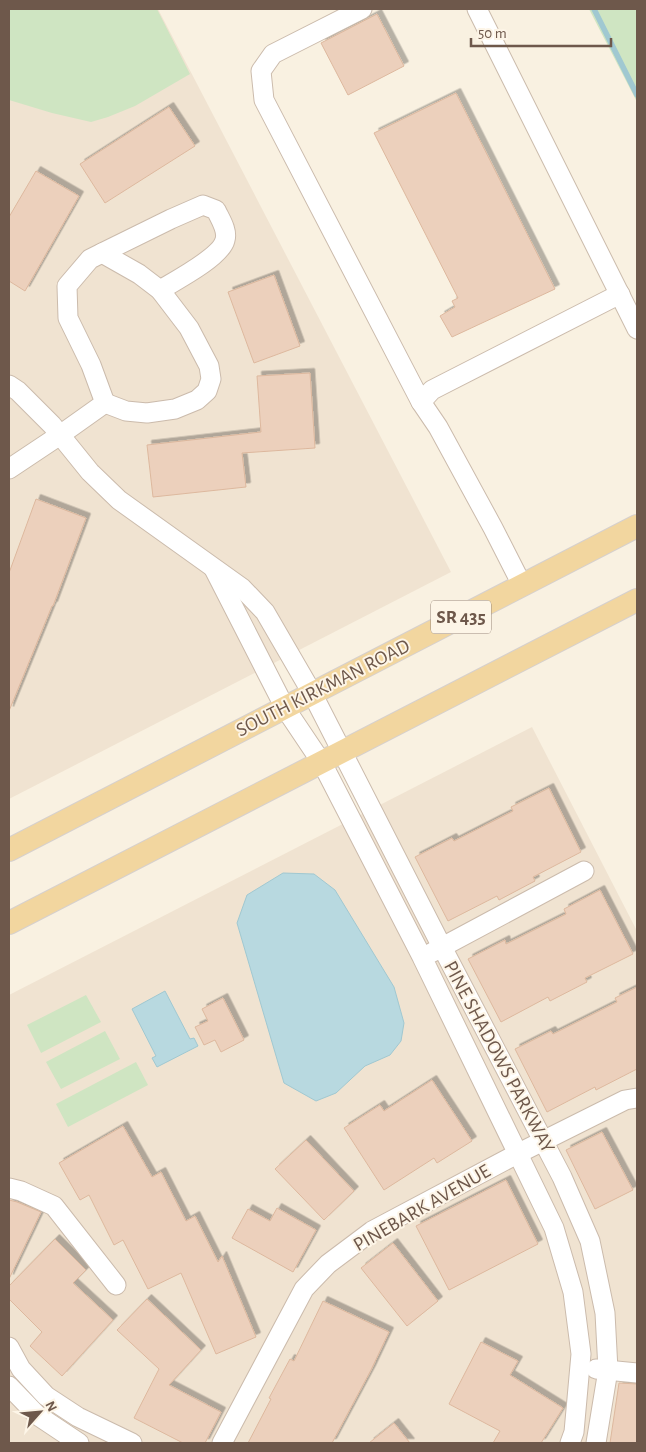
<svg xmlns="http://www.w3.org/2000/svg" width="646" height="1452" font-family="'Alegreya Sans',sans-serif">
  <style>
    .residential { fill: #f0e3d1 }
    .green { fill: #cfe5c2 }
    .water { fill: #b8d9e0; stroke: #a0c8d1 }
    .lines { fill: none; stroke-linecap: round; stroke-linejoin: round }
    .stream { stroke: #a0c8d1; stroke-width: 5.5 }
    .building { fill: #ecd0bc; stroke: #ddb89e; filter: url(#shadow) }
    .minor-casing { stroke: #cbbbac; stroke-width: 21 }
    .major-casing { stroke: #d6d0cd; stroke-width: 24 }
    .minor { stroke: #fff; stroke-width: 19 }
    .major { stroke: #f2d69f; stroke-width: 22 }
    .labels { text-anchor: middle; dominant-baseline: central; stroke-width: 4; stroke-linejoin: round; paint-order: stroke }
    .shield { fill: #fdf5e7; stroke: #99877a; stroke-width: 1 }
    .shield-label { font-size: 19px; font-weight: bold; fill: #6e584b }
    .street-label { font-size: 20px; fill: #6e584b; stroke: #fdf5e7 }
  </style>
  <defs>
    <filter id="shadow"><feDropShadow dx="4.5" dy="-4.5" stdDeviation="0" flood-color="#0004"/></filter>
  </defs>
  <rect width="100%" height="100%" fill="#f9f1e1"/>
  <g class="residential">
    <polygon points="9,9 158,9 451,572 9,799"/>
    <polygon points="532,727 637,931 637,1443 9,1443 9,995"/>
  </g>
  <g class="green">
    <polygon points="9,9 157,9 190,74 135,106 108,117 91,122 52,113 9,100"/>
    <polygon points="589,9 637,9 637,102"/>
    <polygon points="86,995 101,1022 41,1053 27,1025"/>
    <polygon points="105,1031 120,1059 61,1089 46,1062"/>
    <polygon points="136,1062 148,1085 68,1127 56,1104"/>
  </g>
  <g class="water">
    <polygon points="283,873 314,874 335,890 394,987 404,1023 401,1041 390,1055 365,1066 336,1093 316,1101 284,1083 237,923 247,895"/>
    <polygon points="165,991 190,1039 194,1038 198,1046 157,1067 152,1058 156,1056 132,1009"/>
  </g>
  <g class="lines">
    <polyline class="stream" points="594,9 637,95"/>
  </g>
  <g class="building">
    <polygon points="377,14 404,66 348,95 321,43"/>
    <polygon points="456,93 555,289 452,337 440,316 455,307 452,301 458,298 374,133"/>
    <polygon points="169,107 195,146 105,203 80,164"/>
    <polygon points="36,171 79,196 25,291 9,281 9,217"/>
    <polygon points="274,275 300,346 254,363 228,292"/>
    <polygon points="310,373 315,448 242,453 246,487 153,497 147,445 261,432 257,376"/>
    <polygon points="36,499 86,518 53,606 52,606 9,711 9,573"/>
    <polygon points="549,788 581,852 533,877 535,881 499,900 497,896 448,921 415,857 452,838 454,841 513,811 511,807"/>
    <polygon points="600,890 633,954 585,978 587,982 550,1001 548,997 501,1022 468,959 505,940 506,944 566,914 564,909"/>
    <polygon points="637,987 637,1069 596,1090 595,1087 547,1112 515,1049 551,1031 553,1034 617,1002 615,998"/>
    <polygon points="223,998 244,1040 221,1052 215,1040 204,1045 195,1027 208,1021 202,1009"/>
    <polygon points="432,1080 472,1141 437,1163 434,1158 384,1190 344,1128 380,1105 384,1111"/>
    <polygon points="123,1126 152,1177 161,1172 186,1221 195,1216 218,1262 222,1256 256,1337 216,1354 181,1273 148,1289 123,1240 114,1245 89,1195 80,1200 59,1163"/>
    <polygon points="602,1132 633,1190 595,1209 566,1150"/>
    <polygon points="306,1140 354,1191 324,1220 275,1169"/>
    <polygon points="506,1180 538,1244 449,1290 416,1226"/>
    <polygon points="9,1200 17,1202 41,1212 9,1279"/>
    <polygon points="277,1208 316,1230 293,1272 232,1238 248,1209 270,1221"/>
    <polygon points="55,1239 86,1270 73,1283 113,1320 62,1376 30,1346 42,1332 9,1299 9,1286"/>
    <polygon points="393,1243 438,1301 407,1326 361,1268"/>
    <polygon points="147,1299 201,1350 169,1385 221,1412 205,1443 183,1443 134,1418 159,1369 117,1330"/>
    <polygon points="323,1301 389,1332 371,1370 332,1443 248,1443 271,1399 269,1398 290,1359 294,1361"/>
    <polygon points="481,1342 518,1361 510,1375 563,1408 541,1443 493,1443 500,1431 449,1404"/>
    <polygon points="619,1383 637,1384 637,1443 610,1443"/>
    <polygon points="394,1423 410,1443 369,1443"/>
  </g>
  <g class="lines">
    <g class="minor-casing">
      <g id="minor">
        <polyline points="362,9 273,54 261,71 264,100 421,402"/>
        <polyline points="477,9 637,329"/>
        <polyline points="102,253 139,274 160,290 189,328 209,366 211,379 207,391 197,400 175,409 147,413 126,411 105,403"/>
        <polyline points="9,385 18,391 52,425 90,472 119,500 242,588 265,612 312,693 442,947 562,1177 590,1241 605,1313 608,1370 596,1443"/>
        <path d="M9,469L60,435L105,403L91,365L68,318L67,286L90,259L102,253L171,219L203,205L216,210C220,219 228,230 225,240C221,257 175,281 160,290"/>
        <polyline points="214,569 285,708 322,763 422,957 554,1228 573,1292 581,1354 574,1432 570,1443"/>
        <polyline points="522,585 493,528 438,427 421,402 432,390 620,294"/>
        <polyline points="431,953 584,871"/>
        <polyline points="9,1188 21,1191 54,1206 116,1285"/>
        <polyline points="9,1347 21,1369 46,1396 78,1417 132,1443"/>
        <polyline points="596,1369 637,1373"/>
        <polyline points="9,1386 37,1415 79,1443"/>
        <polyline points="222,1443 304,1289 328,1264 372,1231 517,1154 625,1100 637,1098"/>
      </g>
    </g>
    <g class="major-casing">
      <g id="major">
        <polyline points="9,850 637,526"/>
        <polyline points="9,923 637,600"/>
      </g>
    </g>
    <use href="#minor" class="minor"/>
    <use href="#major" class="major"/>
  </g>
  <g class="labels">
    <rect class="shield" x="431" y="600.5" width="60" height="33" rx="4"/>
    <g class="shield-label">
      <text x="461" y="617">SR 435</text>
    </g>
    <g class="street-label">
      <text transform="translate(323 688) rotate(-27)">SOUTH KIRKMAN ROAD</text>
      <text transform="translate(499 1057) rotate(62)">PINE SHADOWS PARKWAY</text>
      <text transform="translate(422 1208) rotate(-30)">PINEBARK AVENUE</text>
    </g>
  </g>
  <rect width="646" height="1452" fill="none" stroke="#6e584b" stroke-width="20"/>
  <g transform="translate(40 1412) rotate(63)" stroke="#fdf5e7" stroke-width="4" paint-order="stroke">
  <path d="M0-4L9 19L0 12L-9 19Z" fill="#6e584b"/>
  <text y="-8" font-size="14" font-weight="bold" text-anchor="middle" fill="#6e584b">N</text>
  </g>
  <path d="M471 38v8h140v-8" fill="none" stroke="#6e584b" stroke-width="2.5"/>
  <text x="478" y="38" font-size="15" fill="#6e584b" stroke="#fdf5e7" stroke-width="4" paint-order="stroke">50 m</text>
</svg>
